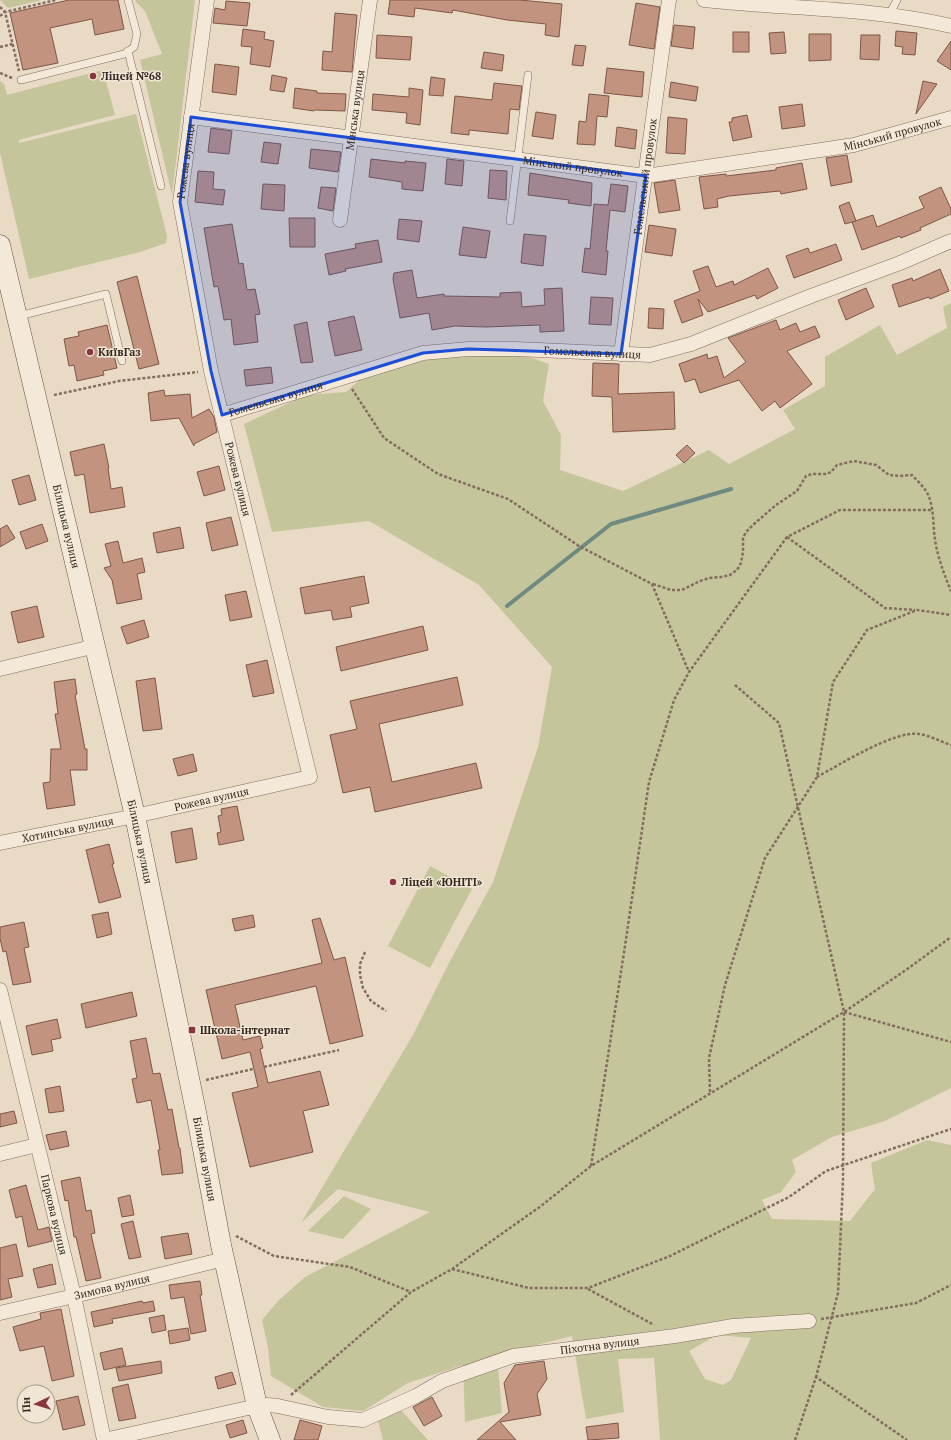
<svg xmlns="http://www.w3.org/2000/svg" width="951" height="1440" font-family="'PT Serif',serif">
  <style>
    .green { fill: #c5c59b; fill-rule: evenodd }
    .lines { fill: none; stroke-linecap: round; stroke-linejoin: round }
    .stream { stroke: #6f8a80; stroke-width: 4 }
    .building { fill: #c29480; stroke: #7e5647 }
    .service-casing { stroke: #826d5e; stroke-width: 8 }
    .minor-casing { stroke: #826d5e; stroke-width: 15 }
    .secondary-casing { stroke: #644e41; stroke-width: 21 }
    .path { stroke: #826d5e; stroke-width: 2.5; stroke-dasharray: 3 2; stroke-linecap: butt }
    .service { stroke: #f4e9d8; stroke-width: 7 }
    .minor { stroke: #f4e9d8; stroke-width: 14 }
    .secondary { stroke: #f4e9d8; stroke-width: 20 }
    .marked { fill: #1d4ed8; fill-opacity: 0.2; stroke: #1d4ed8; stroke-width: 3; stroke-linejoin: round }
    .poi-dot { fill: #89353f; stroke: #f1e6d5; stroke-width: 1.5 }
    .labels { text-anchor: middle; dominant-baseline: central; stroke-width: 3; stroke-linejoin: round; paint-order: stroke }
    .poi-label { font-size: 11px; font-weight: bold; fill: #342720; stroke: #f1e6d5; text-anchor: start }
    .street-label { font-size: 11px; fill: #342720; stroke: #f1e6d5 }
  </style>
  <rect width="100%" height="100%" fill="#e9dac6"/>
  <g class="green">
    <polygon points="0,0 42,0 8,8"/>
    <polygon points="135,0 195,0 172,195 140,60 162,54 145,11 136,2"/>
    <polygon points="103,70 115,115 19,140 19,143 136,114 167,236 166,243 140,252 29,279 0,153 0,81 4,84 7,95"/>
    <path d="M951,303V1088L885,1121L832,1137L792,1160L796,1172L781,1192L762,1200L772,1219L850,1221L875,1189L871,1163L927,1140L951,1145V1440H660L654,1358L618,1359L624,1412L586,1419L572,1336L497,1355L502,1413L465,1422L463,1365L408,1383L363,1411L323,1407L271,1376L268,1348L262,1320L278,1301L305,1277L430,1212L338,1189L301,1223L413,1035L450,961L493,882L538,747L552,667L479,585L369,521L272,532L244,424L306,395L346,392L367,373L424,357L521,354L549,364L543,401L561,435L560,470L623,491L709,450L729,464L795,429L783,410L825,386V357L880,325L897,355L947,328L943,307ZM717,1335L751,1338L731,1380L723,1385L705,1379L689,1351Z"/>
    <polygon points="430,866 472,889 430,968 388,946"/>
    <polygon points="344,1196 371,1209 343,1239 308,1231"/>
    <polygon points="399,1408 428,1440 383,1440 377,1417"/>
  </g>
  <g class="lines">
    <polyline class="stream" points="507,606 611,524 731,489"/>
  </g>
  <g class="building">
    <polygon points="69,0 118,0 124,29 95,35 92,19 50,28 58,63 23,70 10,13"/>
    <polygon points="390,0 520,0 562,4 559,37 545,35 546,24 507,20 453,10 452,13 415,8 414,17 388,14"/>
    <polygon points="226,1 250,3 247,26 213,23 215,8 225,10"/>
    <polygon points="636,3 660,7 654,49 629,45"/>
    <polygon points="335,13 357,15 352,72 322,70 323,51 332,52"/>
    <polygon points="674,25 695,27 693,49 671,46"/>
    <polygon points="243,29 265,32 264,39 274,41 270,67 250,64 252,47 241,46"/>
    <polygon points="896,31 917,33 915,55 902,54 903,47 895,46"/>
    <rect x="733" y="32" width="16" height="20"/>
    <polygon points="784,32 786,53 771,54 769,33"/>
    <polygon points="809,34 831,34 831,60 809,61"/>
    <polygon points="377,35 412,37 410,60 376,58"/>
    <polygon points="861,35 880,35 879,60 860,59"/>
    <polygon points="951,41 951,70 937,61"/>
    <polygon points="575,45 586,46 583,66 572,65"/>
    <polygon points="484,52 504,55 502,71 481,68"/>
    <polygon points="215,64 239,67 236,95 212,92"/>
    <polygon points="607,68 644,72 642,97 604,93"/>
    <polygon points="272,75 287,78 284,92 270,90"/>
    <polygon points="431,77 445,79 443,96 429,95"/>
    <polygon points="923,81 937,84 916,114"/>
    <polygon points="671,82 698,87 696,101 669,97"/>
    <polygon points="494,83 522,86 519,110 510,109 508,134 469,130 469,135 451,133 455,96 492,100"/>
    <polygon points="295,88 317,91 317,93 346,94 345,111 315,110 314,111 293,108"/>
    <polygon points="409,88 423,90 420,125 406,123 407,113 372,110 373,94 409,97"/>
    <polygon points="589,94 609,96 607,117 597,116 595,145 577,144 579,121 586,122"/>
    <polygon points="802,104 805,126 782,129 779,107"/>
    <polygon points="536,112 556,115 553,139 532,136"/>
    <polygon points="747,115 752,137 733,141 729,122 732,122 732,118"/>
    <polygon points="668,117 687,119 685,154 666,153"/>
    <polygon points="617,127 637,130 635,149 615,146"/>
    <polygon points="211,128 232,131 229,154 208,152"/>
    <polygon points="264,142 281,144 278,164 261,162"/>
    <polygon points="311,149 341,152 338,172 309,168"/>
    <polygon points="847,155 852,182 831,186 826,158"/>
    <polygon points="371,159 405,163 405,161 426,163 423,191 402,189 402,182 369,177"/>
    <polygon points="447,159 464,161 462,186 445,184"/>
    <polygon points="802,163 807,189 781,194 780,191 729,196 717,199 718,207 704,209 699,177 726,174 726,176 776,170 776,168"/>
    <polygon points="490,170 507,171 506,200 488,198"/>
    <polygon points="198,171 214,172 213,189 225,190 223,205 195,202"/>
    <polygon points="530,173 592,183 591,206 568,203 569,200 528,195"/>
    <polygon points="675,180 680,210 659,213 654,183"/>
    <polygon points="263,184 285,185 284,211 261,209"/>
    <polygon points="611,184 628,186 625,212 610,210 606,251 608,251 606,275 582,272 585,248 590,249 594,204 608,205"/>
    <polygon points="321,187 336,188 333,211 318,208"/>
    <polygon points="941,187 951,209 951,214 920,228 921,230 901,238 900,236 862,250 852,222 873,215 877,227 924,208 919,197"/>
    <polygon points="849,202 856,221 845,224 839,206"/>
    <polygon points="289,218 315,218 315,247 290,247"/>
    <polygon points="399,219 422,221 419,242 397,239"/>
    <polygon points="232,224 239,264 243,263 247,290 255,289 260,314 255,315 258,342 234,345 231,319 224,320 218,286 214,287 204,228"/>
    <polygon points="649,225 676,229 672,256 645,252"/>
    <polygon points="463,227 490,231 486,258 459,255"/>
    <polygon points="524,234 546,236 543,266 521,263"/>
    <polygon points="378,240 382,262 345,269 346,271 329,275 325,254 356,248 355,244"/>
    <polygon points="836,244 842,260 794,278 786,256 808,248 810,253"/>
    <polygon points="708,266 716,287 733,281 734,285 768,268 778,288 757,299 755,295 708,312 698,299 703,315 682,323 674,301 700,291 693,271"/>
    <polygon points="940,269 949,291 930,299 929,297 899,307 892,285 912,278 913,281"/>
    <polygon points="412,270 417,298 444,294 444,296 500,297 500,293 521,292 522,307 545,305 544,289 562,288 564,331 540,332 540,325 486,327 455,326 432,330 429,313 400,318 393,279 394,273"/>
    <polygon points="137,276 159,364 139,369 117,282"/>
    <polygon points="866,288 874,307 846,320 838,300"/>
    <polygon points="591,297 613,298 611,325 589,324"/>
    <polygon points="649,308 664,309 663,329 648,328"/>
    <polygon points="354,316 362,350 335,356 328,322"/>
    <polygon points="776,320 780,330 796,323 800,332 815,326 820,337 787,351 812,384 780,408 775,401 762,411 739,380 700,393 695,379 685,382 679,364 707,354 708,359 717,356 724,378 746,362 728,338"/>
    <polygon points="307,322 313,362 301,363 294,325"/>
    <polygon points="107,325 117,368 103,371 104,375 77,381 74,365 69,366 64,339 79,336 78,332"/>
    <polygon points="593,363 619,364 618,394 674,392 675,429 613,432 612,397 592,396"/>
    <polygon points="271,367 273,383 246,386 244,370"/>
    <polygon points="164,390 165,396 190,394 192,418 209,409 214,417 217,432 194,444 194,446 179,418 151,421 148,393"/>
    <polygon points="104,444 109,468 108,468 111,489 122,487 125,507 90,513 84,474 75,476 70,452"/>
    <polygon points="687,445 695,453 684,463 676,455"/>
    <polygon points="219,466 225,490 204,496 197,472"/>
    <polygon points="29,475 36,500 19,505 12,480"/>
    <polygon points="231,517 238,545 212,551 206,523"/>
    <polygon points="42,524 48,541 26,549 20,532"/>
    <polygon points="7,525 15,538 0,547 0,529"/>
    <polygon points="180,527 184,548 157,553 153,533"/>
    <polygon points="118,541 123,563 142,558 145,572 137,574 142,599 117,604 112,580 104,568 111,566 105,544"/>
    <polygon points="364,576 369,603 350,607 352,617 333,620 331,610 305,614 300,588"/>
    <polygon points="246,591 252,617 230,621 225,595"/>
    <polygon points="37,606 44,637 18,643 11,612"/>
    <polygon points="144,620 149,637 127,644 121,627"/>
    <polygon points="423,626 428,650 341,671 336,647"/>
    <polygon points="267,660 274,693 253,697 246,665"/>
    <polygon points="457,677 463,705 379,724 392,782 476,763 482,788 375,812 370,787 343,793 330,735 357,729 350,701"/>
    <polygon points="155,678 162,729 143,731 136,681"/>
    <polygon points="75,679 77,694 75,695 85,749 87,749 87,770 70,770 75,805 47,809 43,783 50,782 51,749 61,749 55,714 58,714 54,682"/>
    <polygon points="193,754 197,771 178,776 173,759"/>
    <polygon points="237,806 244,840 219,845 217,833 221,832 218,816 222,815 221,809"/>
    <polygon points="192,828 197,859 176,863 171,832"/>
    <polygon points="109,844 114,864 112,864 121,897 99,903 86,850"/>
    <polygon points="108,912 112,934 97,938 92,915"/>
    <polygon points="253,915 255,927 235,931 232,919"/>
    <polygon points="320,918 334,960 345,957 363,1036 330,1044 316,986 235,1005 243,1040 260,1036 263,1048 260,1049 268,1083 320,1071 329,1105 303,1111 313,1152 250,1167 232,1093 258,1087 250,1052 222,1059 206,990 322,963 312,920"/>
    <polygon points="24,922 29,947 24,948 31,982 13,985 6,951 3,952 0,938 0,927"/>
    <polygon points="132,992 137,1016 86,1028 81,1004"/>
    <polygon points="57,1019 61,1038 51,1040 53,1051 32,1055 26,1026"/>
    <polygon points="146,1038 153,1074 160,1073 168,1110 172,1109 179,1148 180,1148 183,1173 162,1175 158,1150 160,1150 151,1100 137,1103 132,1079 137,1078 130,1041"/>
    <polygon points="60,1086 64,1111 49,1113 45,1089"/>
    <polygon points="14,1111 17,1123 0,1127 0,1114"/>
    <polygon points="66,1131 69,1146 50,1150 46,1135"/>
    <polygon points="80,1177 86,1211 91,1210 95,1233 91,1234 101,1278 86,1281 76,1237 74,1237 68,1200 65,1201 61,1181"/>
    <polygon points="26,1185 38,1230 49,1227 52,1241 28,1247 22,1216 16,1218 9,1190"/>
    <polygon points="130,1195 134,1215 122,1217 118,1198"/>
    <polygon points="133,1221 141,1257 129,1259 121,1224"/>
    <polygon points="188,1233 192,1254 165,1259 161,1237"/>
    <polygon points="16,1244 23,1276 8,1279 12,1297 0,1300 0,1248"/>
    <polygon points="52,1264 56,1284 38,1288 33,1269"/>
    <polygon points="200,1281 202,1295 200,1295 206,1331 191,1334 184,1297 171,1299 169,1285"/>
    <polygon points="142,1301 143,1303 153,1301 155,1311 112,1319 113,1323 94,1327 91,1312"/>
    <polygon points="61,1309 74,1376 52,1381 44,1346 20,1351 13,1327 41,1319 40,1313"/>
    <polygon points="164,1315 166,1330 152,1333 149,1318"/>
    <polygon points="188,1328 190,1340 170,1344 168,1331"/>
    <polygon points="122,1348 126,1365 104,1370 100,1353"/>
    <polygon points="161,1361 162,1373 119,1381 116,1368"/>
    <polygon points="544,1361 547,1379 537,1394 541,1415 500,1422 516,1440 477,1440 509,1412 504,1383 515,1365"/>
    <polygon points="232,1372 236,1384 218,1389 215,1377"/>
    <polygon points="128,1384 136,1418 119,1421 112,1388"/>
    <polygon points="78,1396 85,1425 63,1430 56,1401"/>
    <polygon points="432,1397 442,1416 424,1426 413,1407"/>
    <polygon points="243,1420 247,1433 230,1438 226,1425"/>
    <polygon points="300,1420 322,1426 318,1440 294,1440"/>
    <polygon points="618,1423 619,1438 588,1440 586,1427"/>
  </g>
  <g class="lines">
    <g class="service-casing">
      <g id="service">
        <polyline points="889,15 897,0"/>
        <polyline points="128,51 161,186"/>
        <polyline points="21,80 124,54 134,47 137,34 128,0"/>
        <polyline points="510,221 528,75"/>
        <polyline points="19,316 106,294 122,361"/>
      </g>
    </g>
    <g class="minor-casing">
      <g id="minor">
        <path d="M704,0C786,9 870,7 951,26"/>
        <path id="s1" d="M191,117L646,176L854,145L951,118"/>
        <path id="s2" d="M340,220L370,0"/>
        <path id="s3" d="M621,354L669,0"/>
        <path id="s4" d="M222,415L423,353L468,349H516L650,355L691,344L811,296L900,263L951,241"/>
        <polyline points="0,669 96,646"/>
        <path id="s5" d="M0,843L135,816L310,777L211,371L180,202L207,0"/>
        <path id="s6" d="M0,990L74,1296L104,1440"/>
        <polyline points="0,1154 37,1145"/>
        <path id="s7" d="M0,1313L74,1296L224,1259"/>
        <path id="s8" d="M104,1440L248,1408L268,1405L278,1406L328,1417L363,1420L416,1396L442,1381L513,1356L675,1336L733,1326L809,1321"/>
      </g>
    </g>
    <g class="secondary-casing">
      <g id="secondary">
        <path id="s9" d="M0,245L135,816L196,1112L221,1245L257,1406L270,1440"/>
      </g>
    </g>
    <g class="path">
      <polyline points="0,7 5,12 19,71"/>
      <polyline points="0,16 5,12 56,0"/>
      <polyline points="0,47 13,44"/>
      <polyline points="0,73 12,78"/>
      <polyline points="352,389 384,438 438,474 508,499 579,546 652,584 689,672"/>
      <polyline points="54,395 119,381 198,372"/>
      <polyline points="787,537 885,608 915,610"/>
      <path d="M653,584L671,590H682L700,581L709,578L721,577L730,575L737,570L741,563L743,552V538L746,532L754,524L776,505L797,491L806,476L812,474H827L831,472L837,465L854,461L876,465L889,475L900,476L912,475C918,482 926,488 929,497C934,510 933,526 935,540C938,558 944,574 951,591"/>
      <polyline points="735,685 779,723 844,1012 843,1180 838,1293 816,1377"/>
      <path d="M817,777C839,765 895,730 919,734C929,735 941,742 951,745"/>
      <polyline points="365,952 360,964 360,975 363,988 371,1001 386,1011"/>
      <polyline points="844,1012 951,1042"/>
      <polyline points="264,1067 339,1050"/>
      <polyline points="206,1080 253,1069"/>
      <polyline points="710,1092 709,1058 725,985 765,858 817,777 833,682 867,630 917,610 951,615"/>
      <polyline points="591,1166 625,946 649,782 674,700 689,672 787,537 840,510 932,510"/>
      <polyline points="236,1236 274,1256 350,1267 411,1292"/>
      <polyline points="452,1269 529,1288 588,1288 670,1256 789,1197 826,1171 951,1129"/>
      <polyline points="588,1289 654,1325"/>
      <polyline points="821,1319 916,1303 951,1285"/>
      <polyline points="291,1395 411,1292 452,1269 541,1206 591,1166 844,1012 906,970 951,937"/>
      <polyline points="795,1440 816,1377 907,1440"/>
    </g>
    <use href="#service" class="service"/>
    <use href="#minor" class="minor"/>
    <use href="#secondary" class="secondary"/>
  </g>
  <path class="marked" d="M191,117L646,176L621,354L468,349L423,353L222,415L211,371L180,202Z"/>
  <g class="poi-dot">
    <circle cx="93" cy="76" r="4"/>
    <circle cx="90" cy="352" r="4"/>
    <circle cx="393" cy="882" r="4"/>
    <rect x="188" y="1026" width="8" height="8" rx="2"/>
  </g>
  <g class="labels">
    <g class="poi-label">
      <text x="101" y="76">Ліцей №68</text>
      <text x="98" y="352">КиївГаз</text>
      <text x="401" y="882">Ліцей «ЮНІТІ»</text>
      <text x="200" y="1030">Школа-інтернат</text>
    </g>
    <g class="street-label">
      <text stroke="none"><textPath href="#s2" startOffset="111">Мінська вулиця</textPath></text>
      <text stroke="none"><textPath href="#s1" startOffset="709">Мінський провулок</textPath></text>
      <text stroke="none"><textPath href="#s5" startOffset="948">Рожева вулиця</textPath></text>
      <text stroke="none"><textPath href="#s1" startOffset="385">Мінський провулок</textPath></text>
      <text stroke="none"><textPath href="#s3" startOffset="179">Гомельський провулок</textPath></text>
      <text stroke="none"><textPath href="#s4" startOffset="380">Гомельська вулиця</textPath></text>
      <text stroke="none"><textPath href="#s4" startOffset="56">Гомельська вулиця</textPath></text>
      <text transform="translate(238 479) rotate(76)">Рожева вулиця</text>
      <text stroke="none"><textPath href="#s9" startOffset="289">Білицька вулиця</textPath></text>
      <text stroke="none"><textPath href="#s5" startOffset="216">Рожева вулиця</textPath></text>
      <text stroke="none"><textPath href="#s5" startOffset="69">Хотинська вулиця</textPath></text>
      <text stroke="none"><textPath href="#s9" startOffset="613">Білицька вулиця</textPath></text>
      <text stroke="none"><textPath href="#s9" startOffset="937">Білицька вулиця</textPath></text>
      <text stroke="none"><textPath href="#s6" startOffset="231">Паркова вулиця</textPath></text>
      <text stroke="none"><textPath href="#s7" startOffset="115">Зимова вулиця</textPath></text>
      <text stroke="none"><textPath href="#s8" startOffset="515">Піхотна вулиця</textPath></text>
    </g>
  </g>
  <g transform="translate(36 1404) rotate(266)"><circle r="19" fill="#f1e6d5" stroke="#a59a8d"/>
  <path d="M0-3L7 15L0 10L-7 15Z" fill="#89353f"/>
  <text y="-6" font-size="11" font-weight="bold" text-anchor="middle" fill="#342720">Пн</text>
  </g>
</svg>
